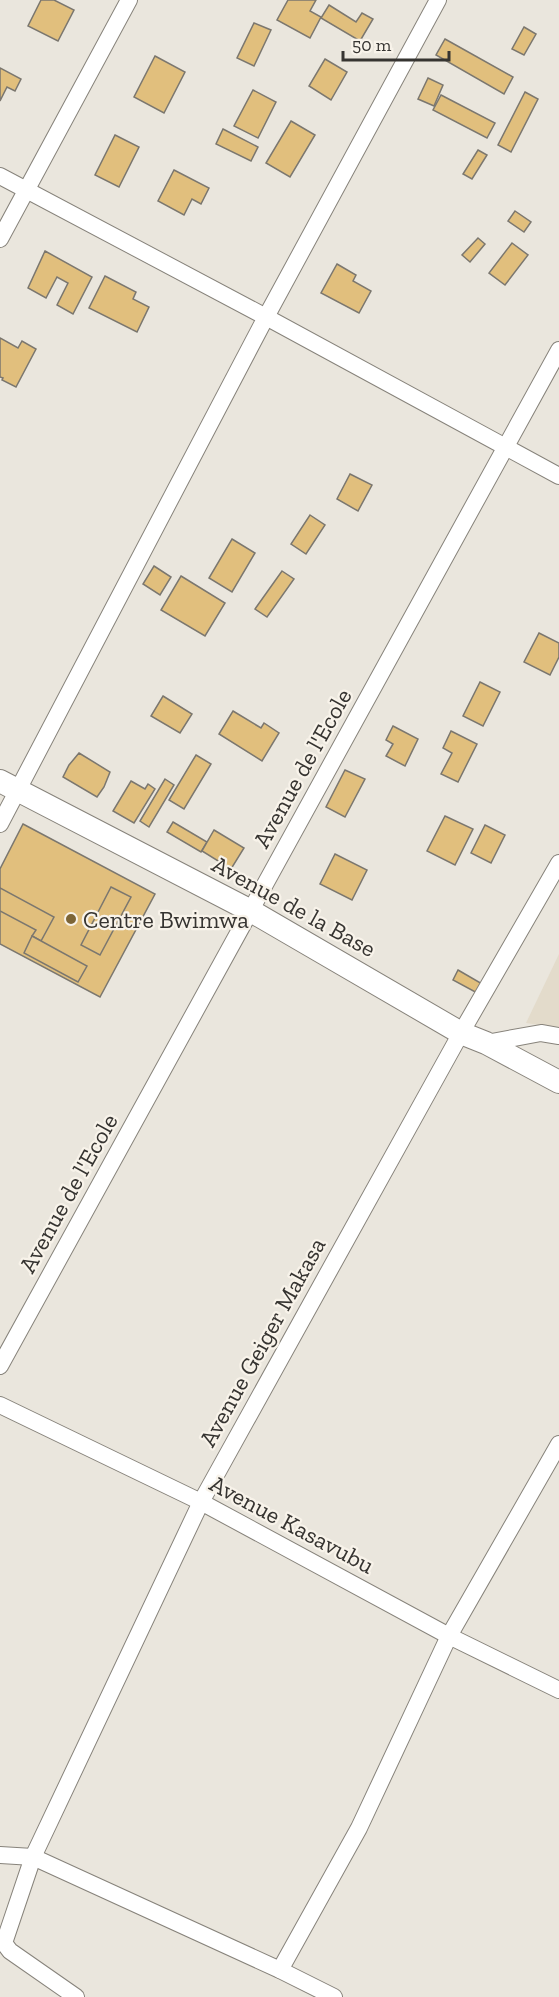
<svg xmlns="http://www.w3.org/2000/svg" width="559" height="1997" font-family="'Zilla Slab',serif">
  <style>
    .built { fill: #e3dbcb }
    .building { fill: #e1bf7d; stroke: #7b776f; stroke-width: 1.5 }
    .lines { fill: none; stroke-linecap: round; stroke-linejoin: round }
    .minor-casing { stroke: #87837b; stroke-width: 18 }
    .secondary-casing { stroke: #87837b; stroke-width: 24 }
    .minor { stroke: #fff; stroke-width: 16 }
    .secondary { stroke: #fff; stroke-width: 22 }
    .poi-dot { fill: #7d6536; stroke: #f8f3ea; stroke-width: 2 }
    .labels { text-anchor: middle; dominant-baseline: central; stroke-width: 4.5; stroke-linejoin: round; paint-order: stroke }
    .street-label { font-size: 24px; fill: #363431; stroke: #f8f3ea }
    .poi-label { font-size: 24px; fill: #363431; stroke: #f8f3ea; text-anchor: start }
  </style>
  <rect width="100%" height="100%" fill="#eae6dd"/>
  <polygon class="built" points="559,954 559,1028 526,1023"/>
  <g class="building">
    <polygon points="41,0 54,0 74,10 58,41 28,26"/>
    <polygon points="288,0 316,0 310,11 321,17 310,38 277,20"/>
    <polygon points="329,5 356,22 362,13 373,19 360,41 321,18"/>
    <polygon points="254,23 271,30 254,66 237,58"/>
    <polygon points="524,27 536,34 524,55 512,49"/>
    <polygon points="445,39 513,77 504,94 436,55"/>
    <polygon points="155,56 185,72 164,113 134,97"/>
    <polygon points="325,59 347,72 331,100 309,86"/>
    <polygon points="0,68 21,79 15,91 7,87 0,101"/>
    <polygon points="428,78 443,85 434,106 418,99"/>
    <polygon points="253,90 276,102 258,138 234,126"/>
    <polygon points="525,92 538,99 511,152 498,145"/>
    <polygon points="441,95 495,123 487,138 433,110"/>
    <polygon points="291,121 315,135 290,177 266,163"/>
    <polygon points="223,129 258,147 251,161 216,144"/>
    <polygon points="115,135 139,147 119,187 95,175"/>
    <polygon points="478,150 487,155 472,179 463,174"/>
    <polygon points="174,170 209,188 201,204 192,199 184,215 158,201"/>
    <polygon points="515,211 531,222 524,232 508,221"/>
    <polygon points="478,238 485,244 470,262 462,255"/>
    <polygon points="512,243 528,255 505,285 489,273"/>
    <polygon points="45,251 92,277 73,314 57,305 68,283 57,277 46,298 28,288"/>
    <polygon points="337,264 356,275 353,281 371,291 359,313 321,293"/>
    <polygon points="105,276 136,292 133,299 149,307 137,332 89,308"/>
    <polygon points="0,338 18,348 22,341 36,349 16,387 2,380 3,378 0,377"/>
    <polygon points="350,474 372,485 358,511 337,499"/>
    <polygon points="310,515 325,525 306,554 291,544"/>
    <polygon points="232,539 255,553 232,592 209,578"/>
    <polygon points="154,566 171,577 160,595 143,584"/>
    <polygon points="282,571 294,579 267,617 255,609"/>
    <polygon points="181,576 225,603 205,636 161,610"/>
    <polygon points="539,633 559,643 559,657 550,675 524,662"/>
    <polygon points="480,682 500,692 483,726 463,716"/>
    <polygon points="163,696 192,714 180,733 151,716"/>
    <polygon points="233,711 261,728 264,723 279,733 262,761 219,734"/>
    <polygon points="393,726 418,739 405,766 386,756 393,744 386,740"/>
    <polygon points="451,731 477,744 458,782 441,774 452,753 443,748"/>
    <polygon points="79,753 110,772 104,787 97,797 63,777 69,765"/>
    <polygon points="196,755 211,764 184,809 169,800"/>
    <polygon points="345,770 365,779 345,817 326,807"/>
    <polygon points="165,779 174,785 149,827 140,821"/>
    <polygon points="131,781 145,789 148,784 155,789 134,823 113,811"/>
    <polygon points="445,816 473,829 455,865 427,851"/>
    <polygon points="173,822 207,842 201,852 167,832"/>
    <polygon points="23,824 155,894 100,997 0,944 0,869"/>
    <polygon points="485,825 505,835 491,863 471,853"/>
    <polygon points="214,830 244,848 231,869 202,851"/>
    <polygon points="335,854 367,870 352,900 320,884"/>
    <polygon points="111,887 131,897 100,955 81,945"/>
    <polygon points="0,888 54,917 41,941 32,936 36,930 0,911"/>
    <polygon points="32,936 87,966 78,982 24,953"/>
    <polygon points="458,970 484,985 479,994 453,980"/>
  </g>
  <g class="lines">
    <g class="minor-casing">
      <g id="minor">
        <polyline points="0,176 266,317 559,476"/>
        <polyline points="0,239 129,0"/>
        <polyline points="0,824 266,317 438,0"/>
        <polyline points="486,1043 541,1033 559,1036"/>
        <polyline points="0,1366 559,350"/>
        <polyline points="0,1405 201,1502 449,1636 559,1690"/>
        <polyline points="0,1855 33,1857 280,1970 334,1997"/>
        <polyline points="280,1970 359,1828 449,1636 559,1444"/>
        <polyline points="76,1997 10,1951 4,1943 33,1857 201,1502 461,1033 559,863"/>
      </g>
    </g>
    <g class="secondary-casing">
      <polyline id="secondary" points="0,781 251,911 461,1033 486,1043 559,1082"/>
    </g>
    <use href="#minor" class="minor"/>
    <use href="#secondary" class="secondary"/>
  </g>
  <circle class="poi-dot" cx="71" cy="919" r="6"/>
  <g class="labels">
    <g class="street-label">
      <text transform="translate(302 768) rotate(-61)">Avenue de l'Ecole</text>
      <text transform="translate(294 906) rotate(29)">Avenue de la Base</text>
      <text transform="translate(68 1193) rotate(-61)">Avenue de l'Ecole</text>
      <text transform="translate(262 1342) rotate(-61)">Avenue Geiger Makasa</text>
      <text transform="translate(292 1524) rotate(28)">Avenue Kasavubu</text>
    </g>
    <g class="poi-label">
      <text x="83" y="919">Centre Bwimwa</text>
    </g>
  </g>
  <path d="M343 51v9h106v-9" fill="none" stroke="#363431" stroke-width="3"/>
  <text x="352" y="51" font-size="18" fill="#363431" stroke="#f8f3ea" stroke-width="4.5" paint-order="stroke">50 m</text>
</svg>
